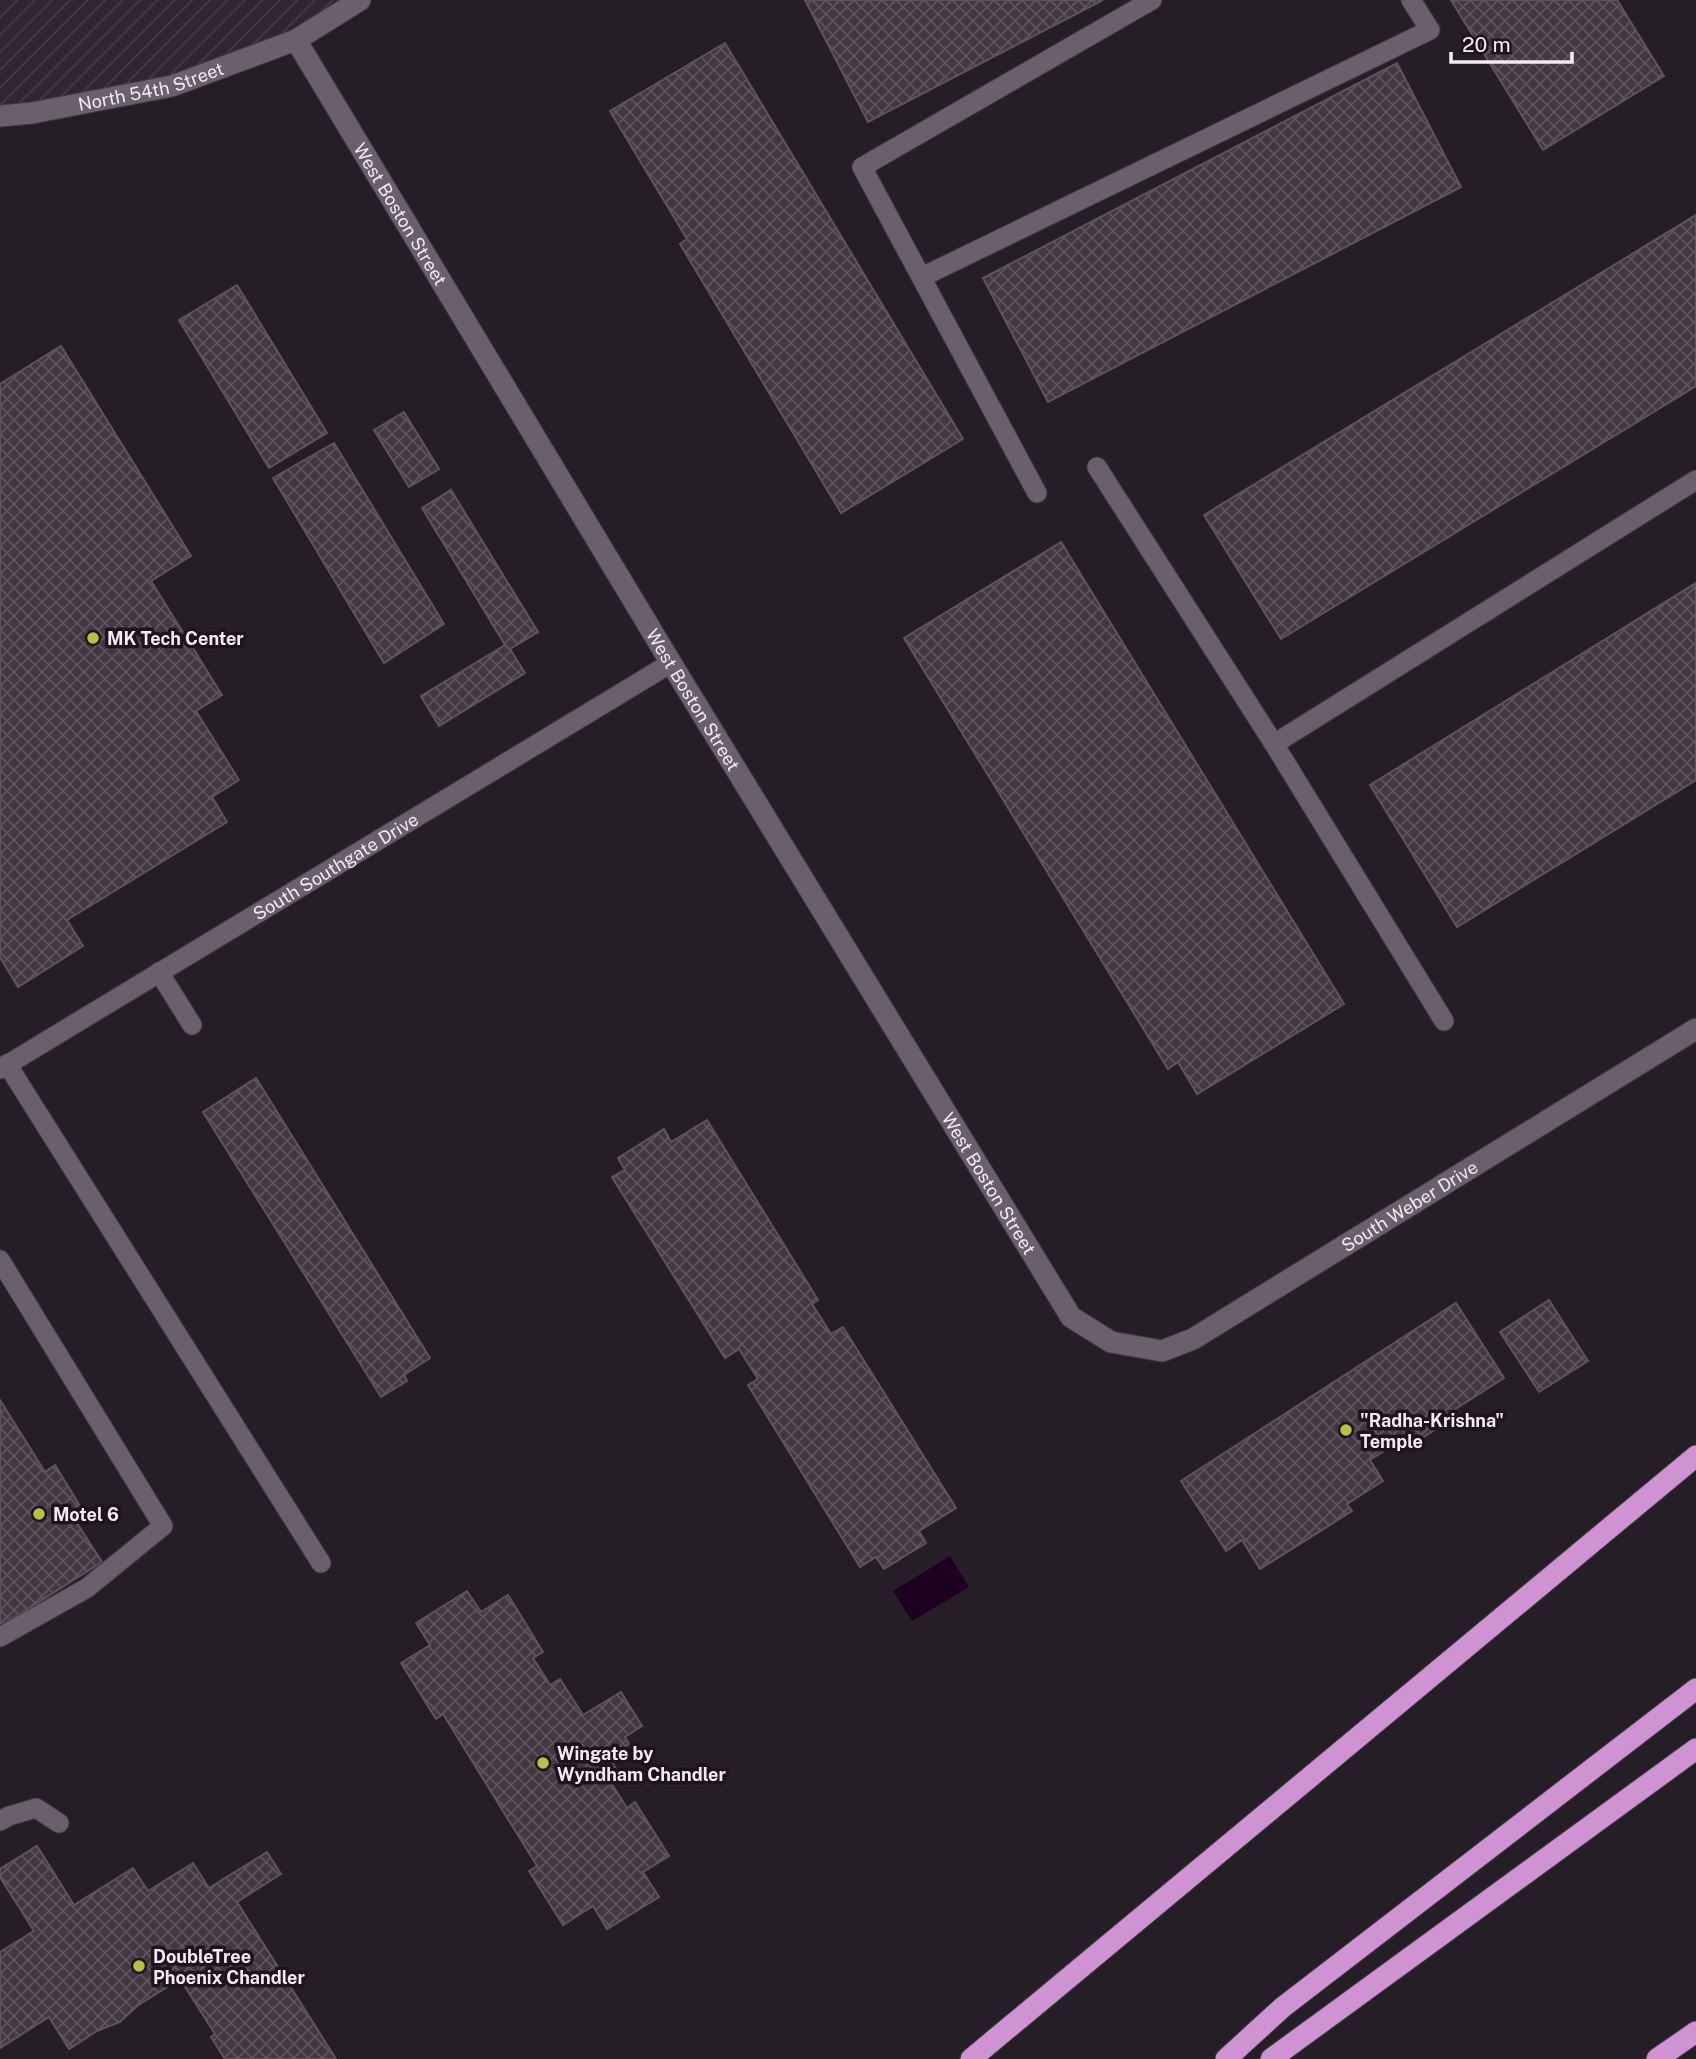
<svg xmlns="http://www.w3.org/2000/svg" width="1696" height="2059" font-family="'Public Sans',sans-serif">
  <style>
    .industrial { fill: url(#industrial-furrows) }
    .water { fill: #1e0121 }
    .building { fill: url(#building-cross-hatch); stroke: #5e545e; stroke-width: 2 }
    .lines { fill: none; stroke-linecap: round; stroke-linejoin: round }
    .lane-casing { stroke: #413a42; stroke-width: 21 }
    .street-casing { stroke: #413a42; stroke-width: 23 }
    .highway-casing { stroke: #413a42; stroke-width: 23 }
    .lane { stroke: #6a5f6a; stroke-width: 19 }
    .street { stroke: #6a5f6a; stroke-width: 21 }
    .highway { stroke: #cf93d3; stroke-width: 21 }
    .poi-dot { fill: #b5c249; stroke: #1d141d; stroke-width: 2.5 }
    .labels { text-anchor: middle; dominant-baseline: central; stroke-width: 7; stroke-linejoin: round; paint-order: stroke }
    .street-label { font-size: 18px; fill: #f2ecf2; stroke: #1d141d }
    .poi-label { font-size: 18px; font-weight: bold; fill: #f2ecf2; stroke: #1d141d; text-anchor: start }
  </style>
  <defs>
    <pattern id="industrial-furrows" width="10" height="10" patternUnits="userSpaceOnUse" patternTransform="scale(1.75)"><rect width="10" height="10" fill="#322533"/><path d="M-1 1l2-2M0 10L10 0M9 11l2-2" fill="none" stroke="#463a47"/></pattern>
    <pattern id="building-cross-hatch" width="8" height="8" patternUnits="userSpaceOnUse" patternTransform="scale(1.75)"><rect width="8" height="8" fill="#413842"/><path d="M0 0l8 8M0 8l8-8" fill="none" stroke="#5d555e"/></pattern>
  </defs>
  <rect width="100%" height="100%" fill="#261e27"/>
  <polygon class="industrial" points="0,0 360,0 172,86 0,116"/>
  <polygon class="water" points="950,1556 969,1587 912,1621 893,1591"/>
  <g class="building">
    <polygon points="805,0 1103,0 868,122"/>
    <polygon points="1451,0 1617,0 1664,76 1543,150"/>
    <polygon points="725,43 963,439 841,513 680,244 687,239 610,111"/>
    <polygon points="1397,63 1461,187 1048,402 983,278"/>
    <polygon points="1696,215 1696,386 1281,639 1204,515"/>
    <polygon points="237,285 327,433 269,468 179,320"/>
    <polygon points="61,346 191,556 151,581 222,695 196,711 239,780 212,797 227,822 67,920 83,946 18,987 0,957 0,384"/>
    <polygon points="404,412 439,469 409,487 374,430"/>
    <polygon points="334,443 444,624 384,663 273,478"/>
    <polygon points="451,490 538,632 510,649 525,673 439,726 421,696 505,645 422,508"/>
    <polygon points="1061,542 1344,1004 1197,1094 1178,1062 1168,1069 904,638"/>
    <polygon points="1696,583 1696,780 1457,927 1370,785"/>
    <polygon points="256,1078 430,1358 404,1375 407,1381 381,1397 203,1112"/>
    <polygon points="707,1120 818,1300 812,1304 831,1334 843,1327 956,1508 919,1531 926,1543 884,1569 876,1557 860,1567 748,1385 758,1379 739,1349 725,1358 612,1177 625,1170 618,1158 664,1129 671,1142"/>
    <polygon points="1549,1300 1588,1361 1539,1392 1500,1332"/>
    <polygon points="1456,1303 1504,1378 1443,1417 1447,1422 1411,1445 1406,1437 1370,1460 1383,1481 1347,1504 1352,1511 1260,1569 1242,1540 1226,1551 1181,1481"/>
    <polygon points="0,1400 45,1472 55,1465 83,1511 73,1517 102,1562 2,1625 0,1621"/>
    <polygon points="467,1591 481,1612 508,1595 543,1652 533,1658 550,1685 560,1679 583,1715 621,1692 642,1726 625,1737 629,1744 609,1757 616,1769 606,1775 627,1808 635,1802 669,1856 643,1872 659,1897 607,1929 593,1906 563,1925 529,1871 537,1866 443,1714 436,1719 401,1663 430,1645 416,1623"/>
    <polygon points="37,1846 74,1905 133,1868 148,1891 193,1863 209,1888 267,1852 281,1874 237,1902 336,2059 225,2059 211,2037 215,2034 180,1979 137,2006 120,2022 97,2031 69,2049 49,2017 0,2048 0,1952 34,1931 0,1877 0,1869"/>
  </g>
  <g class="lines">
    <g class="lane-casing">
      <g id="lane">
        <polyline points="922,277 1430,30 1411,0"/>
        <polyline points="1097,467 1274,744 1444,1021"/>
        <polyline points="1037,493 862,167 1152,0"/>
        <polyline points="1274,744 1696,480"/>
        <polyline points="159,972 192,1025"/>
        <polyline points="7,1064 321,1563"/>
        <path id="s1" d="M0,1069L671,663"/>
        <polyline points="0,1260 163,1526 87,1588 0,1637"/>
        <polyline points="0,1821 9,1816 36,1808 59,1823"/>
      </g>
    </g>
    <g class="street-casing">
      <g id="street">
        <path id="s2" d="M296,40L671,663L1071,1317L1111,1342L1162,1351L1193,1339L1696,1029"/>
        <path id="s3" d="M0,116L32,113L172,86L296,40L360,0"/>
      </g>
    </g>
    <g class="highway-casing">
      <g id="highway">
        <polyline points="971,2059 1696,1456"/>
        <polyline points="1226,2059 1283,2007 1696,1689"/>
        <polyline points="1271,2059 1696,1749"/>
        <polyline points="1657,2059 1696,2032"/>
      </g>
    </g>
    <use href="#lane" class="lane"/>
    <use href="#street" class="street"/>
    <use href="#highway" class="highway"/>
  </g>
  <g class="poi-dot">
    <circle cx="93" cy="638" r="7"/>
    <circle cx="1346" cy="1430" r="7"/>
    <circle cx="39" cy="1514" r="7"/>
    <circle cx="543" cy="1763" r="7"/>
    <circle cx="139" cy="1966" r="7"/>
  </g>
  <g class="labels">
    <g class="street-label">
      <text stroke="none"><textPath href="#s3" startOffset="154">North 54th Street</textPath></text>
      <text stroke="none"><textPath href="#s2" startOffset="203">West Boston Street</textPath></text>
      <text stroke="none"><textPath href="#s2" startOffset="770">West Boston Street</textPath></text>
      <text stroke="none"><textPath href="#s1" startOffset="392">South Southgate Drive</textPath></text>
      <text stroke="none"><textPath href="#s2" startOffset="1337">West Boston Street</textPath></text>
      <text stroke="none"><textPath href="#s2" startOffset="1880">South Weber Drive</textPath></text>
    </g>
    <g class="poi-label">
      <text x="107" y="638">MK Tech Center</text>
      <text x="1360" y="1420">"Radha-Krishna"<tspan x="1360" dy="21">Temple</tspan></text>
      <text x="53" y="1514">Motel 6</text>
      <text x="557" y="1753">Wingate by<tspan x="557" dy="21">Wyndham Chandler</tspan></text>
      <text x="153" y="1956">DoubleTree<tspan x="153" dy="21">Phoenix Chandler</tspan></text>
    </g>
  </g>
  <path d="M1451 52v10h121v-10" fill="none" stroke="#f2ecf2" stroke-width="3.5"/>
  <text x="1462" y="52" font-size="21" fill="#f2ecf2" stroke="#1d141d" stroke-width="5" paint-order="stroke">20 m</text>
</svg>
